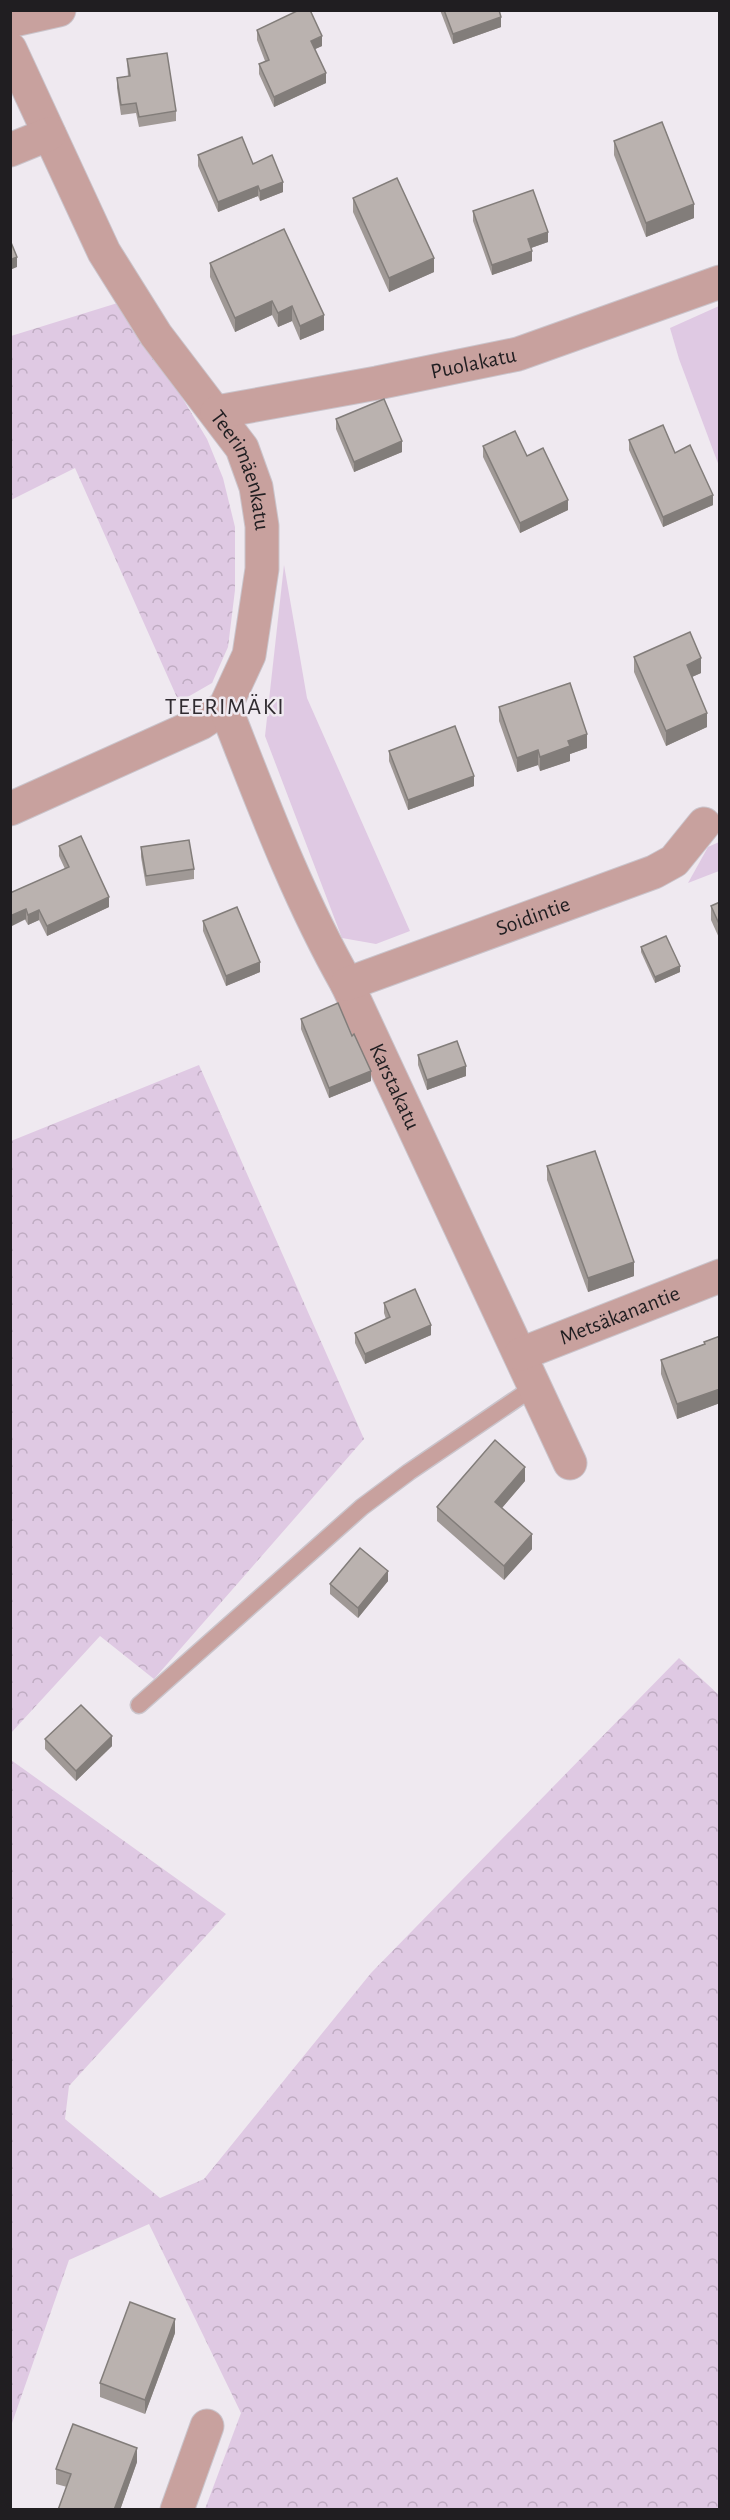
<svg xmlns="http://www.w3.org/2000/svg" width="730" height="2520" font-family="'Alegreya Sans',sans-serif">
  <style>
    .grass { fill: #dfc9e3 }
    .forest { fill: url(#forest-crowns) }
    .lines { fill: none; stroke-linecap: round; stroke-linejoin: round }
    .service-casing { stroke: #cac4cb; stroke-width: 19 }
    .minor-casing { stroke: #cac4cb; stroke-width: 35 }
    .service { stroke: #c8a19e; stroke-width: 16 }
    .minor { stroke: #c8a19e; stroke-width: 33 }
    .wall { fill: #a09996 }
    .shaded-wall { fill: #827d7a }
    .building { fill: #bab2af; stroke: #827d7a; stroke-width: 1.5 }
    .labels { text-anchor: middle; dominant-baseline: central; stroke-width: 5; stroke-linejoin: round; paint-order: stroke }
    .street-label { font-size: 22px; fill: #201e21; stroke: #efe9f0 }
    .neighbourhood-label { font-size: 24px; letter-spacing: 1.5px; fill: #302b30; stroke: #efe9f0 }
  </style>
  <defs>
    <pattern id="forest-crowns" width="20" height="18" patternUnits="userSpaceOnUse" patternTransform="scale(1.5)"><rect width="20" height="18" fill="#dfc9e3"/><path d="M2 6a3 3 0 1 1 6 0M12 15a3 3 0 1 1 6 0" fill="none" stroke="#bfacc2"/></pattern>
  </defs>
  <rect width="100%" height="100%" fill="#efe9f0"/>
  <g class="grass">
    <polygon points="719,306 719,466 679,359 670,328"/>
    <polygon points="284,565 307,698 410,931 376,944 342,938 265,736"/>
    <polygon points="719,842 719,871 688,883 708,847"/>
  </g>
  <g class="forest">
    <polygon points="124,301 207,439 223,478 235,527 235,590 228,647 212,683 179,702 75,468 11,500 11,336"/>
    <polygon points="199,1065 364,1439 154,1679 100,1636 11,1733 11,1141"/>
    <polygon points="679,1658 720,1696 719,2509 205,2509 241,2413 149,2224 69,2260 11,2426 11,1760 226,1914 69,2086 65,2119 160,2198 204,2179 371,1973"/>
  </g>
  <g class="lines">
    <g class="service-casing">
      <polyline id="service" points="139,1705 362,1507 409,1472 534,1387"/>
    </g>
    <g class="minor-casing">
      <g id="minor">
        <polyline points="10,21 59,10"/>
        <path id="s1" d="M10,49L104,252L156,335L242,448L256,487L262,526V569L249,655L225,707L201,723L10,809"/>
        <polyline points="10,150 49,134"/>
        <path id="s2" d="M217,412L377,383L518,354L720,282"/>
        <path id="s3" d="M225,707C262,801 297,896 347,984L570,1463"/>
        <path id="s4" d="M347,984L654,872L674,861L704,824"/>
        <path id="s5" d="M521,1354L720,1276"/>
        <polyline points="177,2510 207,2426"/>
      </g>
    </g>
    <use href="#service" class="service"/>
    <use href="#minor" class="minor"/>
  </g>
  <g class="wall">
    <polygon points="440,10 499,10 501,27 453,44"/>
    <polygon points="257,30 322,46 315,49 326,83 274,107 259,74 259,64 265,61 257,40"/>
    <polygon points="127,59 176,111 176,121 139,127 136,113 121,115 117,88 117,78 128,77"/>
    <polygon points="614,141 694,218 646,237 614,155"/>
    <polygon points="198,155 253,164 283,192 260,201 258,196 218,212 198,166"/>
    <polygon points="353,198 434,272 389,292 353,212"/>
    <polygon points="473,211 548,242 531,248 532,261 492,275 473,221"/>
    <polygon points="284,229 324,330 300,340 292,321 278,327 272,315 235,332 210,277 210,263"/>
    <polygon points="336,419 402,452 354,472 336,429"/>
    <polygon points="629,440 713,505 663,527 629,450"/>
    <polygon points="483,446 527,456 568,510 520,533 483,457"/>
    <polygon points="634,657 701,673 692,677 707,727 666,746 634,672"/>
    <polygon points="499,707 587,748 570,754 570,761 540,771 538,765 517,772 499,721"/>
    <polygon points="389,751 474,786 408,810 389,761"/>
    <polygon points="59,846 109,907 47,936 39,920 28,925 10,893 65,869 59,856"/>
    <polygon points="141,847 194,869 194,879 146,886 141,857"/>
    <polygon points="720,902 720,940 711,920 711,906"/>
    <polygon points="203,921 260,972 226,986 203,931"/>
    <polygon points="641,947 680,972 655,983 641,952"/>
    <polygon points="301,1019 352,1036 371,1081 329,1098 301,1029"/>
    <polygon points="418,1055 466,1076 427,1090 418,1065"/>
    <polygon points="547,1166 634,1276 588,1292 547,1180"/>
    <polygon points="384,1303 431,1335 365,1364 355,1343 355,1333 386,1319 384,1313"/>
    <polygon points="720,1336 720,1403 677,1419 661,1374 661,1360 704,1344 704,1342"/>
    <polygon points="525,1481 502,1508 532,1549 504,1580 437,1521 437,1507"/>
    <polygon points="388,1581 358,1618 330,1594 330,1584"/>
    <polygon points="45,1739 112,1746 76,1781 45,1749"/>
    <polygon points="175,2333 145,2414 100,2397 100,2383"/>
    <polygon points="137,2462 120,2510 58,2510 67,2487 56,2484 56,2469"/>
  </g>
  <g class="shaded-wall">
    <polygon points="501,17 501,27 453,44 453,34"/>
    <polygon points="322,36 322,46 311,51 311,41"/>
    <polygon points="326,73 326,83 274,107 274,97"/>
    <polygon points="283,182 283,192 260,201 260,191"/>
    <polygon points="258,186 258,196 218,212 218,202"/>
    <polygon points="694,204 694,218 646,237 646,223"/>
    <polygon points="548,232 548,242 528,249 528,239"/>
    <polygon points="532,251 532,261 492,275 492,265"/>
    <polygon points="17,257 17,267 10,270 10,260"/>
    <polygon points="434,258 434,272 389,292 389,278"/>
    <polygon points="272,301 272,315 235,332 235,318"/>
    <polygon points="292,306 292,321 278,327 278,313"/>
    <polygon points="324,315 324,330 300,340 300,326"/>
    <polygon points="402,441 402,452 354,472 354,462"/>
    <polygon points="713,495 713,505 663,527 663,517"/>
    <polygon points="568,500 568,510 520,533 520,523"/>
    <polygon points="701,658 701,673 687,679 687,665"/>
    <polygon points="707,713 707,727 666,746 666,731"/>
    <polygon points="587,734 587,748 570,754 570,761 540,771 540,757 568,741"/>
    <polygon points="538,750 538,765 517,772 517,758"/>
    <polygon points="474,776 474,786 408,810 408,800"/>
    <polygon points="109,897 109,907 47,936 47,926"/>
    <polygon points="26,909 26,919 10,927 10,916"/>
    <polygon points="39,910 39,920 28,925 28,915"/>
    <polygon points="260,962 260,972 226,986 226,976"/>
    <polygon points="680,966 680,972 655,983 655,977"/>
    <polygon points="466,1066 466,1076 427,1090 427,1080"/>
    <polygon points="371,1071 371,1081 329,1098 329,1088"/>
    <polygon points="634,1262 634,1276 588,1292 588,1278"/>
    <polygon points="431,1325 431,1335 365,1364 365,1354"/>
    <polygon points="720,1389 720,1403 677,1419 677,1404"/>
    <polygon points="525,1467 525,1481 495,1516 495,1502"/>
    <polygon points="532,1534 532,1549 504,1580 504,1566"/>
    <polygon points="388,1571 388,1581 358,1618 358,1608"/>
    <polygon points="112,1736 112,1746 76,1781 76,1771"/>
    <polygon points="175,2319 175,2333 145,2414 145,2400"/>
    <polygon points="137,2448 137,2462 120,2510 114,2510"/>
  </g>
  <g class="building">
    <polygon points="299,10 310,10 322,36 311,41 326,73 274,97 259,64 269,60 257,30"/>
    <polygon points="444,10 499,10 501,17 453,34"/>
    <polygon points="167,53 176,111 139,117 136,103 121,105 117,78 130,76 127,59"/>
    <polygon points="662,122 694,204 646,223 614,141"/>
    <polygon points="242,137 253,164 272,155 283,182 260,191 258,186 218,202 198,155"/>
    <polygon points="397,178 434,258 389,278 353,198"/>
    <polygon points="533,190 548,232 528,239 532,251 492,265 473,211"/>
    <polygon points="284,229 324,315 300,326 292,306 278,313 272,301 235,318 210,263"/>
    <polygon points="10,240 17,257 10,260"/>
    <polygon points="384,399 402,441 354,462 336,419"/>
    <polygon points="663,425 675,453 690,445 713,495 663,517 629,440"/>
    <polygon points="515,431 527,456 543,448 568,500 520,523 483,446"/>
    <polygon points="690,632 701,658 687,665 707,713 666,731 634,657"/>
    <polygon points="570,683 587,734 568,741 570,746 540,757 538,750 517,758 499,707"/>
    <polygon points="455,726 474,776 408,800 389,751"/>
    <polygon points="81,836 109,897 47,926 39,910 28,915 26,909 10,916 10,893 69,867 59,846"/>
    <polygon points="189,840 194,869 146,876 141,847"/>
    <polygon points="720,902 720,926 711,906"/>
    <polygon points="237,907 260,962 226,976 203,921"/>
    <polygon points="666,936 680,966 655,977 641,947"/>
    <polygon points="338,1003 352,1036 354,1034 371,1071 329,1088 301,1019"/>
    <polygon points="457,1041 466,1066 427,1080 418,1055"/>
    <polygon points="595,1151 634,1262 588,1278 547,1166"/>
    <polygon points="415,1289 431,1325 365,1354 355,1333 390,1317 384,1303"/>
    <polygon points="720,1336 720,1389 677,1404 661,1360 705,1344 704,1342"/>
    <polygon points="495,1440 525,1467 495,1502 532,1534 504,1566 437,1507"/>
    <polygon points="360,1548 388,1571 358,1608 330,1584"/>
    <polygon points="81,1705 112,1736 76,1771 45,1739"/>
    <polygon points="130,2302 175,2319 145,2400 100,2383"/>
    <polygon points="73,2424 137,2448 114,2510 58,2510 71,2474 56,2469"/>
  </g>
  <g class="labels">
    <g class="street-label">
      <text stroke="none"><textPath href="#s2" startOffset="261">Puolakatu</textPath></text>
      <text stroke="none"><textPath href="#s1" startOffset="484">Teerimäenkatu</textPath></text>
      <text stroke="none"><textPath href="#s4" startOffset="198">Soidintie</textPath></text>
      <text stroke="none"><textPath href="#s3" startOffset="416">Karstakatu</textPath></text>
      <text stroke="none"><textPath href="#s5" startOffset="106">Metsäkanantie</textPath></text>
    </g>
    <g class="neighbourhood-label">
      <text x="225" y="707">TEERIMÄKI</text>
    </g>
  </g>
  <rect width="730" height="2520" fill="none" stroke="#201e21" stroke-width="24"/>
</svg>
